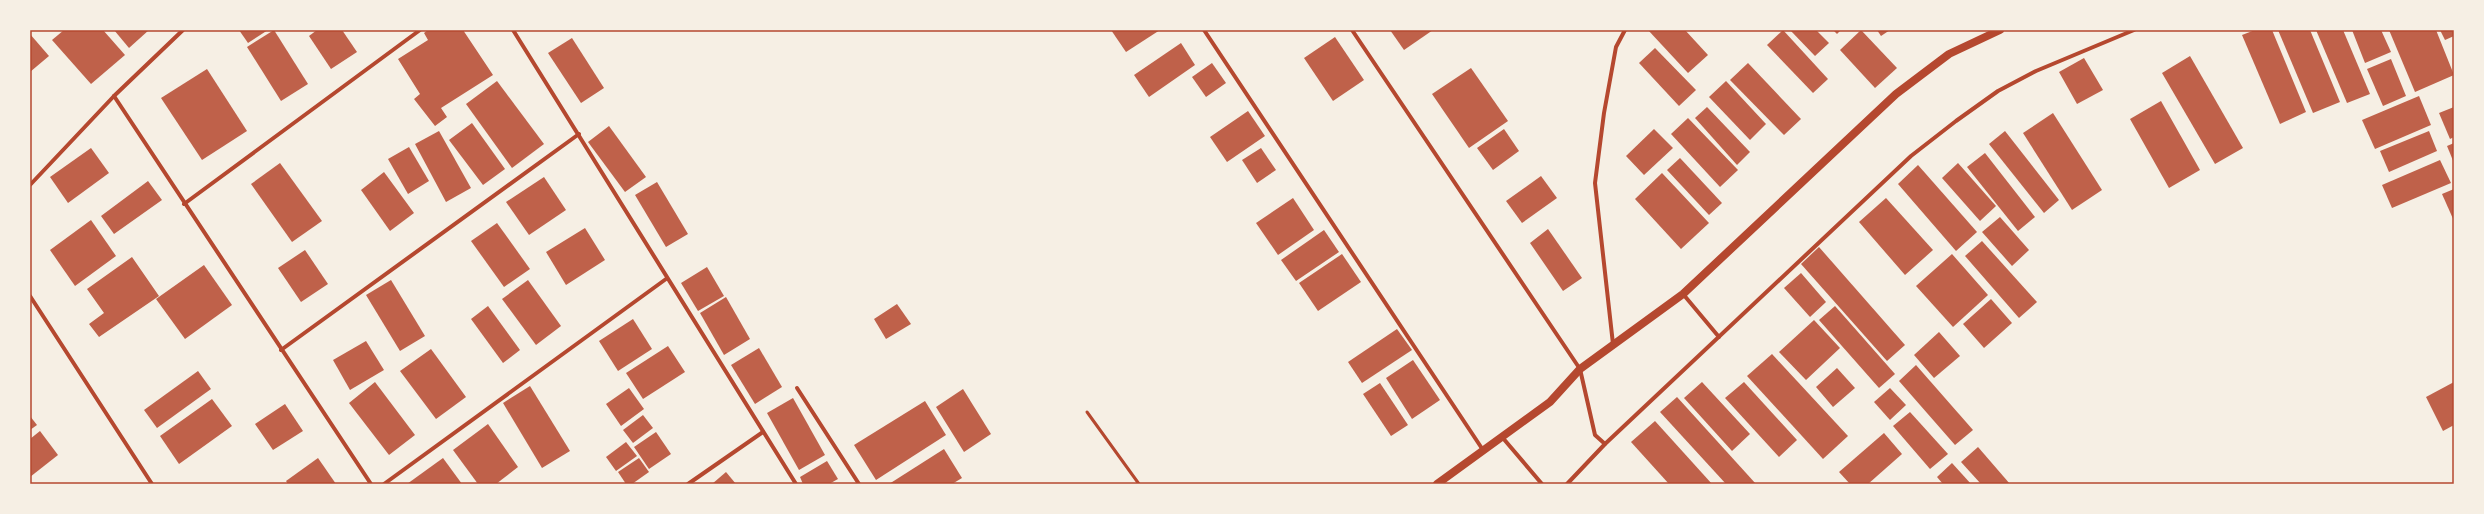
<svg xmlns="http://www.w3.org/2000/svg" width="2484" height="514" font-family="'Exo 2',sans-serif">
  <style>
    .building { fill: #bf614a }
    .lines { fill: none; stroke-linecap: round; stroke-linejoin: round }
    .service { stroke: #b5482f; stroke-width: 3 }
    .minor { stroke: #b5482f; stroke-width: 4 }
    .secondary { stroke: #b5482f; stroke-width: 8 }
    .neatline { fill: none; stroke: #b5482f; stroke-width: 1.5 }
  </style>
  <rect width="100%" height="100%" fill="#f6efe4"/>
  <g class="building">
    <polygon points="64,30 103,30 125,55 91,84 52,40"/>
    <polygon points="114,30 149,30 129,48"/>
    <polygon points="239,30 268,30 248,43"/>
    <polygon points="274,30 308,84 281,101 247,47"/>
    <polygon points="317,30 342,30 357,52 331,69 309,36"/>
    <polygon points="428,30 463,30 493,75 441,108 447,117 435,126 414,99 420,94 398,59 428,40 424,33"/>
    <polygon points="1111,30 1160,30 1126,52"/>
    <polygon points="1390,30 1433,30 1404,50"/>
    <polygon points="1648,30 1685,30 1708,55 1688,73"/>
    <polygon points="1783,30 1828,79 1813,93 1767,45"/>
    <polygon points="1790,30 1816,30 1829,43 1815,56"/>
    <polygon points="1833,30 1841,30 1837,34"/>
    <polygon points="1861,30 1897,68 1875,88 1840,50"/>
    <polygon points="1877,30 1890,30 1881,36"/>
    <polygon points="2255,30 2272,30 2306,112 2280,124 2242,35"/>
    <polygon points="2278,30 2310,30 2340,102 2313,113"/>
    <polygon points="2316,30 2343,30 2370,94 2347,103"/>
    <polygon points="2352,30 2381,30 2391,52 2365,63"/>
    <polygon points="2389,30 2436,30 2454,75 2415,92"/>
    <polygon points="2440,30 2454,30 2454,36 2445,40"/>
    <polygon points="30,34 49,56 30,72"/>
    <polygon points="1335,37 1364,80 1333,101 1304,58"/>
    <polygon points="572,38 604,88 581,103 548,53"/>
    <polygon points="1181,43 1195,65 1149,97 1134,75"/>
    <polygon points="1655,48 1696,90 1679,106 1639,63"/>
    <polygon points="2190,56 2243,148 2215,164 2162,73"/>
    <polygon points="2084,58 2103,90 2077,104 2059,72"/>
    <polygon points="2391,59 2406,96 2383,106 2367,69"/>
    <polygon points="1212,63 1226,83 1206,97 1192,77"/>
    <polygon points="1748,63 1801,119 1784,135 1730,80"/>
    <polygon points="1471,68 1508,121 1469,148 1432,94"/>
    <polygon points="207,69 247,131 202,160 161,98"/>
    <polygon points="497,81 544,144 512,168 466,104"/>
    <polygon points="1726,81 1766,124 1750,140 1709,97"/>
    <polygon points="2419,96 2431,125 2375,149 2362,120"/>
    <polygon points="2161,101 2200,170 2169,188 2130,119"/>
    <polygon points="1707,107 1750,152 1737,165 1695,118"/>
    <polygon points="2454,107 2454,137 2450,139 2439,113"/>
    <polygon points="1248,111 1265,136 1227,162 1210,137"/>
    <polygon points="2053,113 2102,190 2072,210 2023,133"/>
    <polygon points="1688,118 1738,170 1720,187 1671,134"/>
    <polygon points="472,123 505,169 483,185 449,140"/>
    <polygon points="609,126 646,177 625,192 588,142"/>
    <polygon points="1504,129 1519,151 1493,170 1477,148"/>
    <polygon points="1654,129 1673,148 1644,175 1626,156"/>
    <polygon points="439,131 471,188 446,202 415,144"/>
    <polygon points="2005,131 2059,200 2044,213 1989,144"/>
    <polygon points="2429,131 2437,151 2389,172 2380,151"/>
    <polygon points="2454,143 2454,163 2447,146"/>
    <polygon points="409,147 429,181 408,194 388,159"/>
    <polygon points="91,148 109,173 68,203 50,177"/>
    <polygon points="1261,148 1276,170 1257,183 1242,160"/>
    <polygon points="1985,153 2035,217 2018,231 1967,167"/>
    <polygon points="1680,158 1722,203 1709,215 1667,170"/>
    <polygon points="2440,160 2451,183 2392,208 2382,185"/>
    <polygon points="280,163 322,221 292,242 251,184"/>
    <polygon points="1958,163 1996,206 1980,221 1942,178"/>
    <polygon points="1918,165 1977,232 1956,251 1898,184"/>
    <polygon points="384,172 414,213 390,231 361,190"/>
    <polygon points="1662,173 1709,223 1681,249 1635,199"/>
    <polygon points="1541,176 1557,198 1522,223 1506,201"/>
    <polygon points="544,177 566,210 529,235 506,202"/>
    <polygon points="148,181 162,200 114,234 101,216"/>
    <polygon points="657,182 688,234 666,247 635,195"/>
    <polygon points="2454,189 2454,221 2442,194"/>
    <polygon points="1293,198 1314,230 1278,255 1256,223"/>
    <polygon points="1886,198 1933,250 1905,275 1859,222"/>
    <polygon points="2000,217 2029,250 2012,266 1982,232"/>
    <polygon points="91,220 116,256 75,286 50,250"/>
    <polygon points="497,223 530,269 504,287 471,241"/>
    <polygon points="585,228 605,260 566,285 546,252"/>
    <polygon points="1548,229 1582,278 1563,291 1530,243"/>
    <polygon points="1324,230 1339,252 1296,281 1281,260"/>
    <polygon points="1982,241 2037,302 2019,318 1965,256"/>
    <polygon points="1819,247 1905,345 1887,361 1801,264"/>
    <polygon points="305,250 328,284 301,302 278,268"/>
    <polygon points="1342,254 1361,282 1318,311 1299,283"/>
    <polygon points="1952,254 1988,295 1953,327 1916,286"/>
    <polygon points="132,257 159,296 99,337 89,324 104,313 87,289"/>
    <polygon points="204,265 232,305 185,339 156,299"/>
    <polygon points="707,267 724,296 698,311 681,283"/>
    <polygon points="1801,273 1826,302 1810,317 1784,288"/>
    <polygon points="391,280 425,336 400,351 366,295"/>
    <polygon points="528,280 561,326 536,345 502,299"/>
    <polygon points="726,297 750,339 724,355 700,313"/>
    <polygon points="1991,299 2012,323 1984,348 1963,324"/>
    <polygon points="897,304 911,324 886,339 874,319"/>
    <polygon points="488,306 520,350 503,363 471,319"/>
    <polygon points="1835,306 1895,374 1879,388 1819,320"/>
    <polygon points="633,319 652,349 618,371 599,341"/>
    <polygon points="1814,320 1840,348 1806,380 1779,352"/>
    <polygon points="1397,329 1412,350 1362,383 1348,362"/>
    <polygon points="1939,332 1960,356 1934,378 1914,355"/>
    <polygon points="366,341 384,370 350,390 333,360"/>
    <polygon points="668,346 685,372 643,399 626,373"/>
    <polygon points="759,348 782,387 755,404 731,365"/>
    <polygon points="431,349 466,397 436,419 400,371"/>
    <polygon points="1772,354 1848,436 1823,459 1747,376"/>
    <polygon points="1413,360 1440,400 1412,419 1386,378"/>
    <polygon points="1916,365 1973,430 1955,445 1899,381"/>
    <polygon points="1837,368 1855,388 1833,407 1816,387"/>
    <polygon points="198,371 211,389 157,428 144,410"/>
    <polygon points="375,382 415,435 389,455 349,403"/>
    <polygon points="1702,382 1750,434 1732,451 1684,398"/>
    <polygon points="1744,382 1797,440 1779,457 1725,398"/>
    <polygon points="2454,382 2454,425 2443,431 2426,397"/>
    <polygon points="1380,383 1408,425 1391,436 1363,394"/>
    <polygon points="530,386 570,451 542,468 503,403"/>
    <polygon points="629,388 644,409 621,426 606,404"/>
    <polygon points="1890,388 1906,405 1890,420 1874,402"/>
    <polygon points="963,389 991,434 964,452 936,407"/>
    <polygon points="1677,397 1756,484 1726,484 1660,412"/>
    <polygon points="793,398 825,455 799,470 767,413"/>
    <polygon points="212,399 232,426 179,464 160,436"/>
    <polygon points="925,401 946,435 876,480 854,445"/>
    <polygon points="285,404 303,431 273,450 255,424"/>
    <polygon points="1910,412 1948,454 1930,469 1893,426"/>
    <polygon points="643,415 653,428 633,443 623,430"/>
    <polygon points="30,416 37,425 30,430"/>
    <polygon points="1655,421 1712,484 1669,484 1631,442"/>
    <polygon points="488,424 518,467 496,484 478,484 453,450"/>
    <polygon points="40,431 58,455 30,477 30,439"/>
    <polygon points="656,432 671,454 649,469 634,447"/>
    <polygon points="1884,433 1902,454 1868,484 1850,484 1839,472"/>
    <polygon points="626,442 637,456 616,471 606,457"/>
    <polygon points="1978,447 2010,484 1981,484 1961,462"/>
    <polygon points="944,449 962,478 952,484 889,484"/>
    <polygon points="318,458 336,484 288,484 286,481"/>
    <polygon points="443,458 462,484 407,484"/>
    <polygon points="639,458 649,472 632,484 626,484 618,472"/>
    <polygon points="827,461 838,479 829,484 803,484 800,477"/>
    <polygon points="1952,463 1971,484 1943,484 1937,477"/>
    <polygon points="726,472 736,484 712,484"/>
  </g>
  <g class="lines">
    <polyline class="service" points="1087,412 1139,484"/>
    <g class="minor">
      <polyline points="513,30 796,484"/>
      <polyline points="1204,30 1483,450"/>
      <polyline points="1352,30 1580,369 1595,435 1605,444"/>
      <polyline points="114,96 371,484"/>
      <polyline points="30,185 114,96 183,30"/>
      <polyline points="184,204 420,30"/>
      <polyline points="1683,294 1719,337"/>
      <polyline points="30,296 152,484"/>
      <polyline points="1613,344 1595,183 1604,113 1616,47 1625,30"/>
      <polyline points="281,350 579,134"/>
      <polyline points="797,388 859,484"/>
      <polyline points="1502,437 1542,484"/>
      <polyline points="384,484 666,279"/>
      <polyline points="688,484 763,432"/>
      <polyline points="1567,484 1605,444 1911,156 1956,121 1998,91 2036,71 2134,30"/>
    </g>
    <polyline class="secondary" points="1437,484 1550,402 1580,369 1683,294 1896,94 1949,54 2000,30"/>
  </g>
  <rect width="2484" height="514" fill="none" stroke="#f6efe4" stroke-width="62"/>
  <rect x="31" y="31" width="2422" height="452" class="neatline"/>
</svg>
